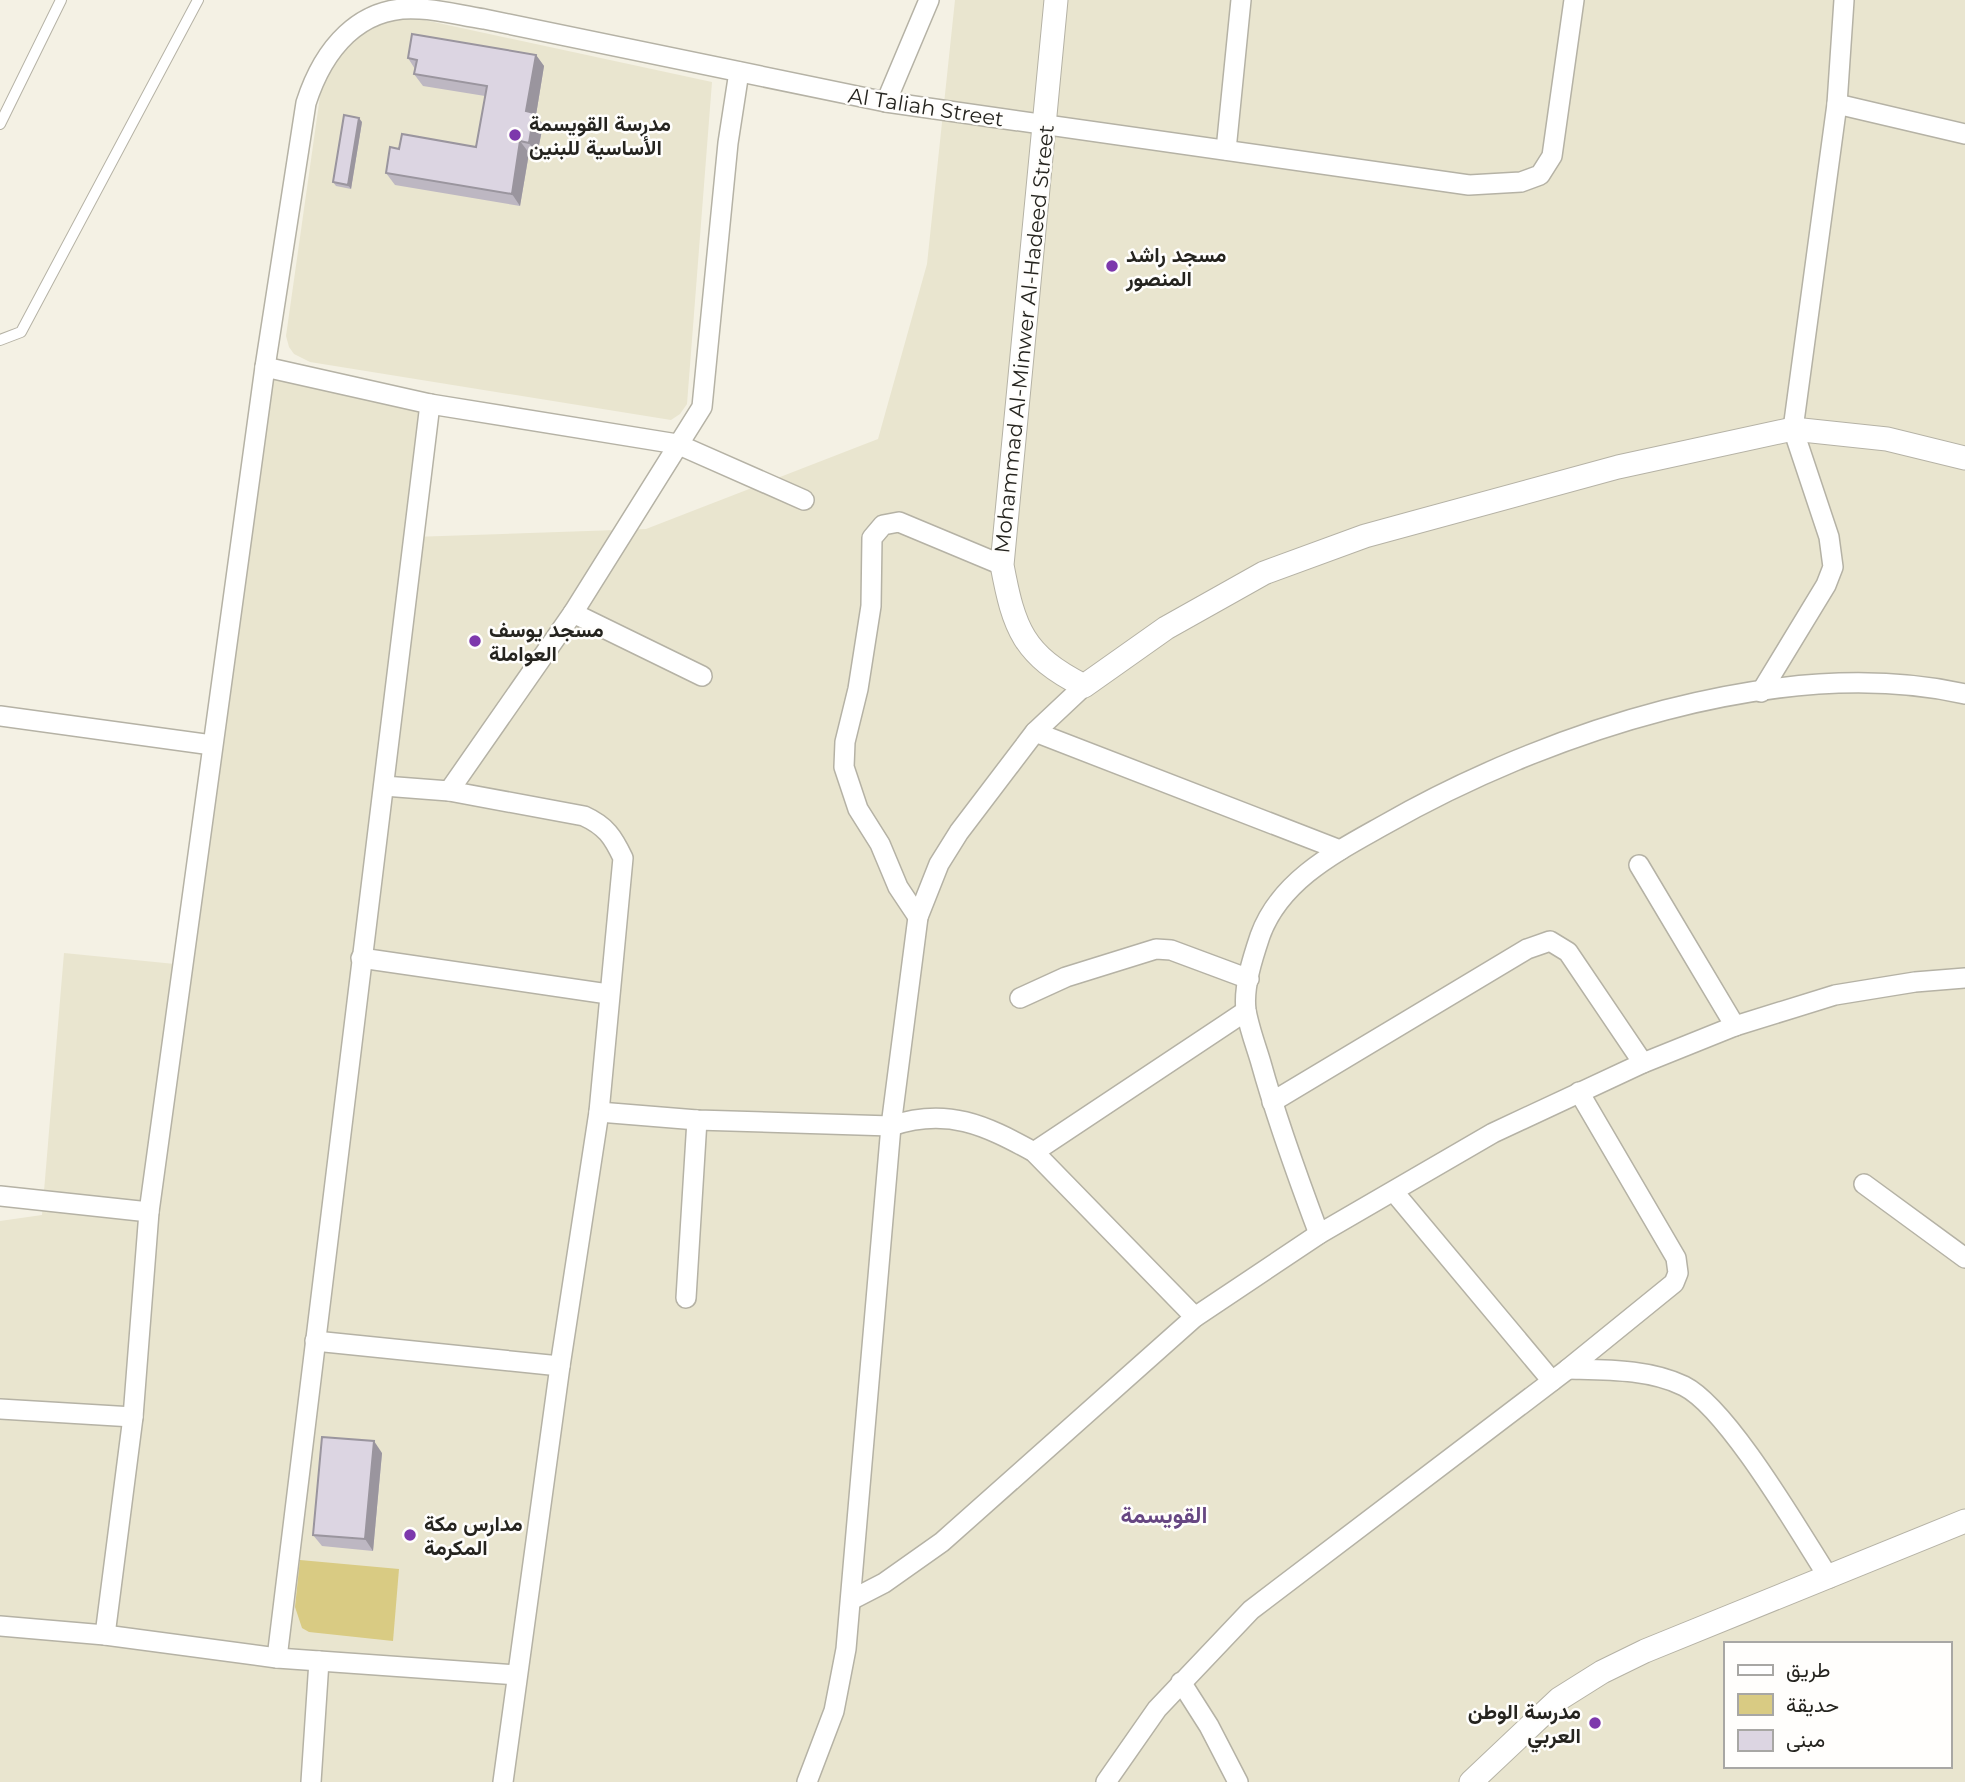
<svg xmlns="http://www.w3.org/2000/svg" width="1965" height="1782" font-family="Montserrat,Vazirmatn,sans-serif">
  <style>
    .built { fill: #e9e5cf; fill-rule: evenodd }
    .green { fill: #d9cb83 }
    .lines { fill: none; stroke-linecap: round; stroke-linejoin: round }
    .service-casing { stroke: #b5b2a5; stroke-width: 12 }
    .minor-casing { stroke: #b5b2a5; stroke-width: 22 }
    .tertiary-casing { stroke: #b5b2a5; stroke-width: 25 }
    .service { stroke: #fff; stroke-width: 10 }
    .minor { stroke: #fff; stroke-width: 19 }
    .tertiary { stroke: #fff; stroke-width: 23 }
    .wall { fill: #bdb7c2 }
    .shaded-wall { fill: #9a959e }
    .building { fill: #dcd5e2; stroke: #9a959e; stroke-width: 2 }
    .poi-dot { fill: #7d38ac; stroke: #fffefc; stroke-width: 2.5 }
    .labels { text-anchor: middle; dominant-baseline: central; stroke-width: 5; stroke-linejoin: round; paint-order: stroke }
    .street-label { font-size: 21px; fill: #25241f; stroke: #fffefc }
    .poi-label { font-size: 21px; font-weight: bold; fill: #25241f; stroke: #fffefc; text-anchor: start }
    .neighbourhood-label { font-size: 23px; font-weight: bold; fill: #674782; stroke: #fffefc }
  </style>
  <rect width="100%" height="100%" fill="#f4f1e4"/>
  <g class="built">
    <path d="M955,0H1965V1782H0V1221L42,1215L64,953L175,964L258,370L424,401L412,537L646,529L878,439L927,264ZM1725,1644H1949V1766H1725Z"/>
    <polygon points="415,18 712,82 687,404 680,414 671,420 310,362 294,354 289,347 286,336 323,75 330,63 362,33 387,22"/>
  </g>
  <polygon class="green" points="300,1560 399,1569 393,1641 309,1632 302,1628 295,1607"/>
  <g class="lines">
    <g class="service-casing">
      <g id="service">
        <polyline points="0,124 61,0"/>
        <polyline points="0,340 21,332 198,0"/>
      </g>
    </g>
    <g class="minor-casing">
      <g id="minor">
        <polyline points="886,102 929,0"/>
        <polyline points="1837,104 1965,134"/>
        <polyline points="1226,150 1241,0"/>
        <polyline points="265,367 430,404 677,444 804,500"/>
        <polyline points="573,613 702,676"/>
        <polyline points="1761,692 1826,585 1833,567 1829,537 1793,429 1837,104 1844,0"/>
        <polyline points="0,716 212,745"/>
        <polyline points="1035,732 1340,850"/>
        <path d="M384,786L449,791L584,816C606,826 613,837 623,858L599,1112L560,1366L503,1782"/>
        <polyline points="449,791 573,613 702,407 728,143 739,72"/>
        <polyline points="1639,865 1735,1026"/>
        <polyline points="918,917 898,887 880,844 858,809 844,767 845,742 858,689 871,606 872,538 883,525 899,522 1002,565"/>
        <polyline points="361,958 608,994"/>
        <polyline points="1020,998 1066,977 1156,949 1171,950 1249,979"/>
        <polyline points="1272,1102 1527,949 1550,941 1568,952 1643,1063"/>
        <path d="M599,1112L697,1120L891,1126C947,1107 985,1125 1034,1152L1195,1317"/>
        <polyline points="1034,1152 1246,1011"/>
        <polyline points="1864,1184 1965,1258"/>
        <polyline points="1394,1192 1552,1381"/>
        <polyline points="0,1196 149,1212"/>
        <path d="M1319,1234C1298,1178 1277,1121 1261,1063C1256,1046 1249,1028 1246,1010C1243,987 1253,957 1260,936C1280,880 1336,852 1384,825C1543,734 1781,653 1965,694"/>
        <polyline points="686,1298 697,1120"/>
        <polyline points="315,1341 560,1366"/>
        <path d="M1568,1369C1606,1370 1649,1369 1684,1386C1728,1408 1800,1533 1829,1578"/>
        <polyline points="0,1409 133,1417"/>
        <polyline points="851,1600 884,1583 942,1542 1195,1317 1319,1234 1493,1133 1643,1063 1735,1026 1835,995 1915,982 1965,978"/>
        <polyline points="0,1626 105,1635 277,1658 517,1675"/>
        <path d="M105,1635L133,1417L149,1212L265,367L306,103C323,50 359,4 420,9C442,10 463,16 484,19L886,102L1469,185L1521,182L1540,175L1552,156L1574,0"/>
        <polyline points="277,1658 430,404"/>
        <polyline points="1181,1682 1209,1726 1238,1782"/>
        <polyline points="311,1782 319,1661"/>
        <polyline points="807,1782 834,1711 846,1649 891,1126 918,917 939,864 959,832 1035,732 1084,686"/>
        <polyline points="1106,1782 1157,1709 1251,1610 1568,1369 1674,1283 1678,1273 1676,1258 1579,1092"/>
      </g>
    </g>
    <g class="tertiary-casing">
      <g id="tertiary">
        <path d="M1056,0L1002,565C1014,629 1023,655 1084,686L1166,628L1264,573L1365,536L1618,467L1793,429L1887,439L1965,458"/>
        <polyline points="1471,1782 1559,1699 1602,1672 1645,1651 1965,1521"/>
      </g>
    </g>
    <use href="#service" class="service"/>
    <use href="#minor" class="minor"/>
    <use href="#tertiary" class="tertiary"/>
  </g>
  <g class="wall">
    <polygon points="536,55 544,66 536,115 543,125 537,155 529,153 520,206 395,185 386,173 399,149 476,147 485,96 423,86 414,74 415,69 408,58"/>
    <polygon points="362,122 351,189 336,186 333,182"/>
    <polygon points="382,1453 373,1551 322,1546 313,1535"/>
  </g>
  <g class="shaded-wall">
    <polygon points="536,55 544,66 536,115 543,125 537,155 529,143 526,111"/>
    <polygon points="359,118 362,122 351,189 348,185"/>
    <polygon points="520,141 529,153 520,206 512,194"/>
    <polygon points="374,1441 382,1453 373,1551 365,1539"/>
  </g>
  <g class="building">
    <polygon points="412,34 536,55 526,111 534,113 529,143 520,141 512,194 386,173 390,147 399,149 402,134 476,147 487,86 414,74 417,60 408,58"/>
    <polygon points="344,115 359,118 348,185 333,182"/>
    <polygon points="322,1437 374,1441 365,1539 313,1535"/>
  </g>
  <g class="poi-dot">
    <circle cx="515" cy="135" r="7"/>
    <circle cx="1112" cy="266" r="7"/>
    <circle cx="475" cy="641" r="7"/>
    <circle cx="410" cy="1535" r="7"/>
    <circle cx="1595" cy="1723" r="7"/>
  </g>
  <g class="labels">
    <g class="street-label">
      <text transform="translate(926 107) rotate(9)">Al Taliah Street</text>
      <text transform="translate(1024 339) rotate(-84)">Mohammad Al-Minwer Al-Hadeed Street</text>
    </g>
    <g class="poi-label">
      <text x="529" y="123">مدرسة القويسمة<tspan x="529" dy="24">الأساسية للبنين</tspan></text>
      <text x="1126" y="254">مسجد راشد<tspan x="1126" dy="24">المنصور</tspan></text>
      <text x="489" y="629">مسجد يوسف<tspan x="489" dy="24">العواملة</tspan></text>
      <text x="424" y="1523">مدارس مكة<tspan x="424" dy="24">المكرمة</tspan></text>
      <text x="1581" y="1711" text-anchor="end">مدرسة الوطن<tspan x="1581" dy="24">العربي</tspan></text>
    </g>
    <g class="neighbourhood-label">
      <text x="1164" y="1515">القويسمة</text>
    </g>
  </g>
  <rect x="1724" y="1642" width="228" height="126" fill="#fffefc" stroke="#a8a7a4" stroke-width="2"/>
  <rect x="1738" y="1665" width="35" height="10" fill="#ffffff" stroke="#a8a7a4" stroke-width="2"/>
  <text x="1786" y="1677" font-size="21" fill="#25241f">طريق</text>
  <rect x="1738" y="1694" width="35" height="21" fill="#d9cb83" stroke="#a8a7a4" stroke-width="2"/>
  <text x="1786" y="1712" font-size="21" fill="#25241f">حديقة</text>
  <rect x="1738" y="1730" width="35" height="21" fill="#dcd5e2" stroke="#a8a7a4" stroke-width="2"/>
  <text x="1786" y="1747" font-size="21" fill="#25241f">مبنى</text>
</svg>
